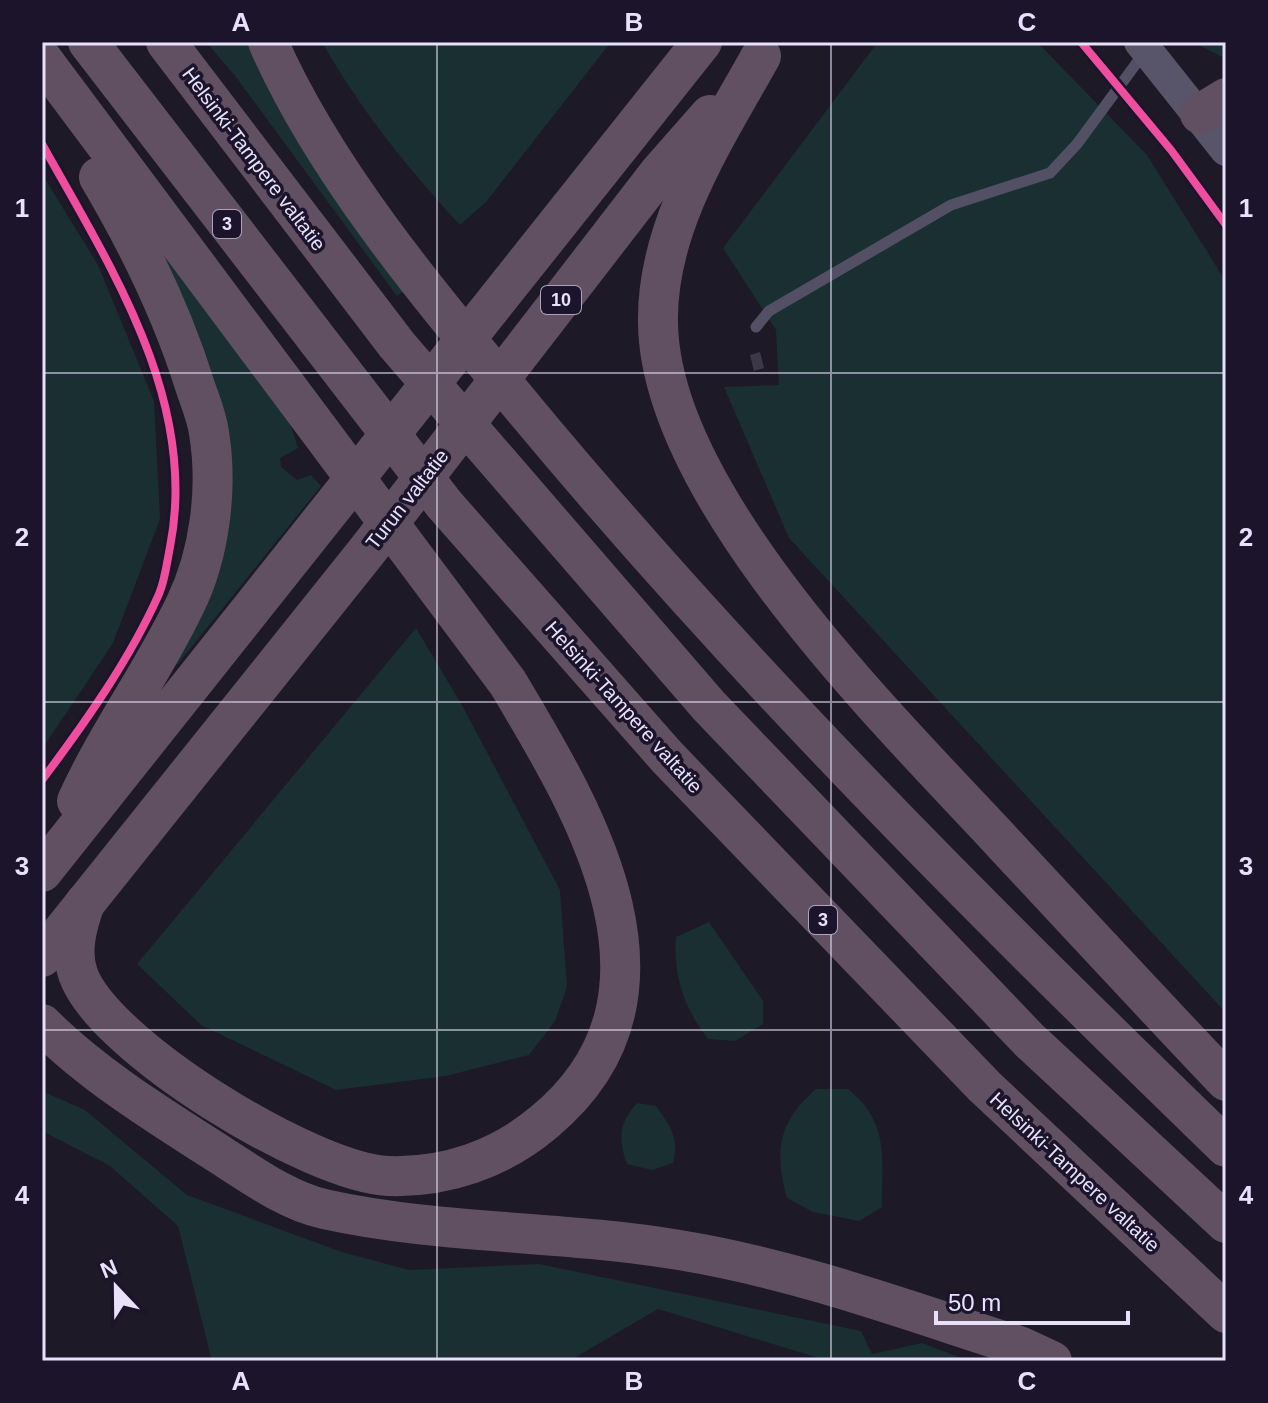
<svg xmlns="http://www.w3.org/2000/svg" width="1268" height="1403" font-family="Arial,sans-serif">
  <style>
    .green { fill: #192f32 }
    .building { fill: #3d3847 }
    .lines { fill: none; stroke-linecap: round; stroke-linejoin: round }
    .lane { stroke: #534f65; stroke-width: 11 }
    .secondary { stroke: #58546a; stroke-width: 32 }
    .highway { stroke: #615062; stroke-width: 40 }
    .cycleway-casing { stroke: #1b142b; stroke-width: 13 }
    .cycleway { stroke: #ef4d9e; stroke-width: 8 }
    .grid { fill: none; stroke: #e7e1fc; stroke-width: 2; stroke-opacity: 0.55 }
    .labels { text-anchor: middle; dominant-baseline: central; stroke-width: 7; stroke-linejoin: round; paint-order: stroke }
    .shield { fill: #1b142b; stroke: #aaa4bd; stroke-width: 2 }
    .shield-label { font-size: 18px; font-weight: bold; fill: #e7e1fc }
    .street-label { font-size: 20px; fill: #e7e1fc; stroke: #1b142b }
    .neatline { fill: none; stroke: #e7e1fc; stroke-width: 3 }
    .grid-label { font-size: 26px; text-anchor: middle; font-weight: bold; fill: #e7e1fc }
  </style>
  <rect width="100%" height="100%" fill="#1d1926"/>
  <g class="green">
    <polygon points="206,42 248,42 256,62 409,287 397,296 236,77"/>
    <path d="M322,42H611L486,202L460,225C408,169 359,108 322,42Z"/>
    <polygon points="878,42 1037,42 1147,155 1226,282 1226,1013 789,538 724,387 779,385 776,330 723,248"/>
    <polygon points="1193,42 1226,42 1226,59"/>
    <polygon points="42,174 98,265 154,401 160,519 113,643 42,749"/>
    <polygon points="158,249 164,250 286,410 298,448 280,458 281,467 297,480 311,475 321,486 177,665 173,660 221,524"/>
    <polygon points="416,628 463,707 560,890 567,987 555,1021 529,1055 446,1076 336,1090 201,1025 137,964"/>
    <path d="M709,922L763,1001V1024L735,1041L708,1039C684,1008 673,976 676,937Z"/>
    <path d="M816,1089H848C890,1123 882,1159 882,1207L859,1221L813,1212L787,1198C774,1151 778,1122 816,1089Z"/>
    <polygon points="44,1092 85,1110 187,1195 342,1252 409,1270 539,1264 861,1331 872,1354 922,1343 969,1361 829,1361 658,1309 569,1361 212,1361 178,1226 110,1166 42,1131"/>
    <path d="M637,1103L656,1106C670,1126 680,1138 673,1163L652,1170L627,1164C618,1139 619,1123 637,1103Z"/>
  </g>
  <polygon class="building" points="760,352 764,368 754,371 750,355"/>
  <g class="lines">
    <polyline class="lane" points="756,327 769,311 951,205 1050,173 1077,144 1144,53"/>
    <polyline class="secondary" points="1140,42 1226,150"/>
    <g class="highway">
      <polyline points="88,42 444,504 667,757 985,1087 1226,1313"/>
      <polyline points="166,42 397,345 709,706 1029,1040 1226,1223"/>
      <path d="M268,42C325,173 434,301 525,410C742,671 982,911 1226,1147"/>
      <path d="M761,56C716,137 656,226 658,323C660,493 882,713 994,833C1071,916 1148,999 1226,1081"/>
      <path d="M42,59L508,683C587,815 696,996 544,1122C500,1159 446,1178 388,1176C312,1173 103,1046 78,974C70,951 77,926 85,903"/>
      <polyline points="1200,114 1226,98"/>
      <path d="M77,801C108,733 153,672 185,605C210,554 218,488 209,433C207,417 200,401 195,386C172,312 138,243 99,177"/>
      <polyline points="42,872 702,42"/>
      <polyline points="42,957 367,551 659,173 710,115"/>
      <path d="M42,1024C94,1076 161,1117 222,1156C253,1176 288,1201 324,1209C441,1235 561,1230 679,1250C796,1269 909,1311 1022,1347L1052,1361"/>
    </g>
    <g class="cycleway-casing">
      <g id="cycleway">
        <polyline points="1081,42 1171,150 1226,225"/>
        <path d="M42,144C110,266 199,401 170,547C167,562 165,580 159,594C130,659 85,723 42,780"/>
      </g>
    </g>
    <use href="#cycleway" class="cycleway"/>
  </g>
  <path class="grid" d="M437,42V1361M831,42V1361M42,373H1226M42,702H1226M42,1030H1226"/>
  <g class="labels">
    <g class="shield">
      <rect x="213" y="210" width="28" height="28" rx="6"/>
      <rect x="541" y="286" width="40" height="28" rx="6"/>
      <rect x="809" y="906" width="28" height="28" rx="6"/>
    </g>
    <g class="shield-label">
      <text x="227" y="224">3</text>
      <text x="561" y="300">10</text>
      <text x="823" y="920">3</text>
    </g>
    <g class="street-label">
      <text transform="translate(254 159) rotate(53)">Helsinki-Tampere valtatie</text>
      <text transform="translate(407 499) rotate(-52)">Turun valtatie</text>
      <text transform="translate(624 707) rotate(48)">Helsinki-Tampere valtatie</text>
      <text transform="translate(1075 1172) rotate(43)">Helsinki-Tampere valtatie</text>
    </g>
  </g>
  <rect width="1268" height="1403" fill="none" stroke="#1b142b" stroke-width="88"/>
  <g transform="translate(116 1287) rotate(338)" stroke="#1b142b" stroke-width="6" paint-order="stroke">
  <path d="M0-6L14 30L0 20L-14 30Z" fill="#e7e1fc"/>
  <text y="-12" font-size="22" font-weight="bold" text-anchor="middle" fill="#e7e1fc">N</text>
  </g>
  <path d="M936 1311v12h192v-12" fill="none" stroke="#e7e1fc" stroke-width="4"/>
  <text x="948" y="1311" font-size="24" fill="#e7e1fc" stroke="#1b142b" stroke-width="6" paint-order="stroke">50 m</text>
  <rect x="44" y="44" width="1180" height="1315" class="neatline"/>
  <g class="grid-label">
    <text x="241" y="31">A</text>
    <text x="634" y="31">B</text>
    <text x="1027" y="31">C</text>
    <text x="22" y="217">1</text>
    <text x="1246" y="217">1</text>
    <text x="22" y="546">2</text>
    <text x="1246" y="546">2</text>
    <text x="22" y="875">3</text>
    <text x="1246" y="875">3</text>
    <text x="22" y="1204">4</text>
    <text x="1246" y="1204">4</text>
    <text x="241" y="1390">A</text>
    <text x="634" y="1390">B</text>
    <text x="1027" y="1390">C</text>
  </g>
</svg>
